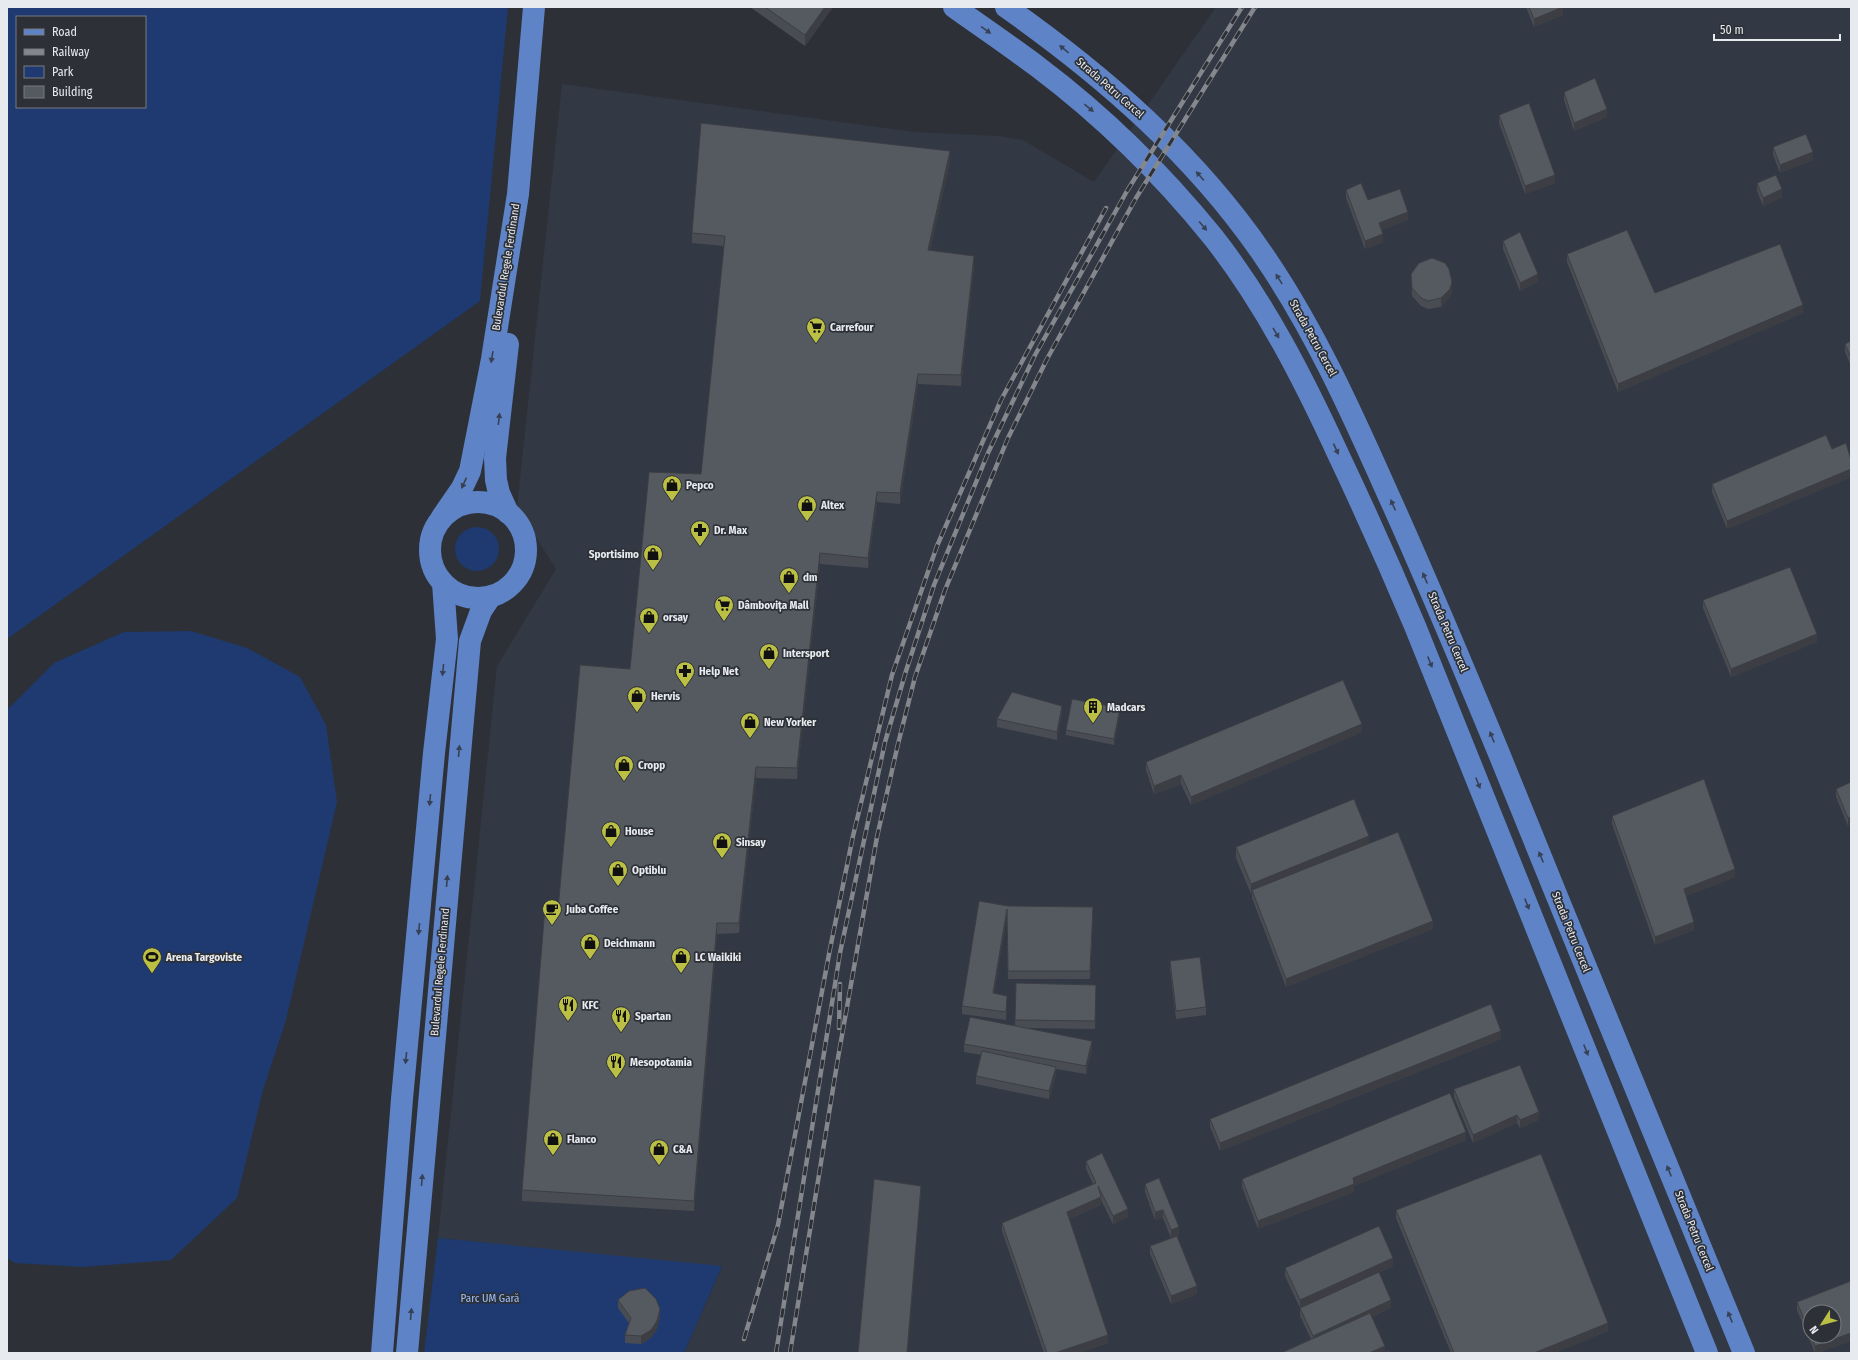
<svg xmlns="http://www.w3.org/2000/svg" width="1858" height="1360" font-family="'Fira Sans Condensed',sans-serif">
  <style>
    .built { fill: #323844; fill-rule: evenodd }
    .green { fill: #1e3a70; fill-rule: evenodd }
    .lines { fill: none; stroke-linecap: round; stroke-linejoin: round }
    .major { stroke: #5e83c7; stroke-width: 22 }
    .rail-casing { stroke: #84878c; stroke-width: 4.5 }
    .rail { stroke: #2d3137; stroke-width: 3; stroke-dasharray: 9; stroke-linecap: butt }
    .wall { fill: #494d53; fill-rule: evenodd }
    .shaded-wall { fill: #3c3e43 }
    .building { fill: #555960; stroke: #3c3e43 }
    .oneway { fill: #374154 }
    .labels { text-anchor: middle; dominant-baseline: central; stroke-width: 3.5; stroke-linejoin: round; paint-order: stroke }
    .street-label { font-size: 11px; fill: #e7eaee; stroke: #2d3137 }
    .poi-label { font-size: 11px; font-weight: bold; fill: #e7eaee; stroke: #2d3137; text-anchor: start }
    .park-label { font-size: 11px; fill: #9ec1fe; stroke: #2d3137 }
  </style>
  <rect width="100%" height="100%" fill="#2d3137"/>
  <path class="built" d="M1216,7H1851V1353H684L722,1267L438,1238L497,666L556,569L517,507L562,84L914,132L998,136L1023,140L1094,182ZM1810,1312H1834V1336H1810Z"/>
  <g class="green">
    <path d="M7,7H508L480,301L7,639ZM17,17H145V107H17Z"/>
    <circle cx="477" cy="549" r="22"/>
    <polygon points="191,631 247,648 300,677 326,725 337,802 286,1020 263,1090 237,1198 171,1260 83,1267 15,1263 7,1258 7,710 54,663 124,632"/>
    <polygon points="438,1238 722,1266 684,1353 424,1353"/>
  </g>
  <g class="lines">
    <g class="major">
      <path d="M954,7C982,27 1010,46 1038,67C1103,116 1162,174 1213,237C1265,303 1304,380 1339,456C1366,513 1391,569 1415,626L1707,1353"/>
      <path d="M1006,7C1104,76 1196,156 1264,256C1314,329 1351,411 1387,492C1426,578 1462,664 1498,751C1579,952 1662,1152 1744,1353"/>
      <circle cx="478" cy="550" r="48"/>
      <polyline points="508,513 499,493 496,480 495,458 508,344"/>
      <polyline points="442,517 462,488 470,471 492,359 518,194 534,7"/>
      <polyline points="382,1353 402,1099 434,753 447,639 443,583"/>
      <polyline points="407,1353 470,641 481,611 491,596"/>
    </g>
    <g class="rail-casing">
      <g id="rail">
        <polyline points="839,1028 840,984"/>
        <polyline points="744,1339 778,1225 830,949 853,836 892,675 937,546 1001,400 1106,208"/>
        <polyline points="776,1353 840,953 885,742 906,671 934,585 988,453 1035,355 1127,191 1242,7"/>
        <polyline points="790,1353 838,1058 877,837 898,744 915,677 945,590 1008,438 1047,359 1136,198 1255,7"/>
      </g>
    </g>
    <use href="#rail" class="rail"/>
  </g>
  <g class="wall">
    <polygon points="750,7 833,7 805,46"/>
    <polygon points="1526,7 1563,7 1563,15 1534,27"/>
    <polygon points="1564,92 1607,117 1574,131 1564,100"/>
    <polygon points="1499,115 1555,183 1525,194 1499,123"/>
    <polygon points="1773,147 1813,160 1780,173 1773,155"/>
    <polygon points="950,162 930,251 974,266 961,386 918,384 900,504 877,502 868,568 820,564 797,779 756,778 739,933 717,934 694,1211 522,1201 522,1190 558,909 630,669 701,474 724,246 692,243 692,233"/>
    <polygon points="1757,183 1782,197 1763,206 1757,191"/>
    <polygon points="1346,190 1368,200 1408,220 1381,230 1383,242 1365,249 1346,198"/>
    <polygon points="1503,241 1538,282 1520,291 1503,249"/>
    <polygon points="1567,254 1655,293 1803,313 1618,392 1567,262"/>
    <polygon points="1411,274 1452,290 1450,297 1441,307 1428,309 1421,306 1412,296"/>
    <polygon points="1851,341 1851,366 1845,352 1845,344"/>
    <polygon points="1832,449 1851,460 1851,477 1727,529 1712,492 1712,484"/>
    <polygon points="1703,600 1817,642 1731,677 1703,608"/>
    <polygon points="1120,713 1114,745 1066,735 1066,730"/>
    <polygon points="1062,714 1057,740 997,727 997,719"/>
    <polygon points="1362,732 1191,805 1181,784 1154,794 1146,770 1146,762"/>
    <polygon points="1851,782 1848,826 1836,797 1836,789"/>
    <polygon points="1612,816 1735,877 1686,896 1694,930 1655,945 1612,824"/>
    <polygon points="1369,844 1433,929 1286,987 1252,898 1252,894 1251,894 1236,858 1236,847"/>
    <polygon points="1008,906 1093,915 1090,979 1008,979 1007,917 994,993 1007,1004 1006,1020 962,1014 962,1006"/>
    <polygon points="1170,961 1206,1007 1206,1015 1176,1019 1170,969"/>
    <polygon points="1016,983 1096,985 1095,1029 1026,1028 1092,1049 1086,1074 1056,1069 1056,1075 1049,1099 976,1084 976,1076 982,1055 964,1052 964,1044 1015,1026"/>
    <polygon points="1501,1039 1220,1151 1210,1127 1210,1119"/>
    <polygon points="1454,1089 1539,1120 1520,1128 1517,1123 1473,1143 1454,1097"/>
    <polygon points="1466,1140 1354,1186 1354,1192 1258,1229 1242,1187 1242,1179"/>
    <polygon points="1086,1161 1128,1217 1113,1224 1101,1200 1101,1205 1069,1219 1108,1343 1078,1353 1044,1353 1002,1231 1002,1223 1093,1184 1086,1169"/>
    <polygon points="1159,1178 1179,1235 1174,1237 1197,1294 1171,1304 1150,1254 1150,1246 1171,1238 1163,1218 1155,1220 1145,1192 1145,1184"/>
    <polygon points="1396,1210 1608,1331 1554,1353 1451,1353 1396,1218"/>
    <polygon points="1393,1266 1300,1308 1285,1276 1285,1268"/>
    <polygon points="618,1300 660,1317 657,1329 651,1338 641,1344 625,1343 625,1335 629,1323 618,1308"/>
    <path d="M1797,1302L1851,1341L1817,1353H1815L1797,1310ZM1810,1312L1834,1336H1810Z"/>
    <polygon points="1300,1308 1391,1308 1372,1317 1385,1353 1281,1353 1311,1339 1300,1316"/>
  </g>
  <g class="shaded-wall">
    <polygon points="825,7 833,7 805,46 805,35"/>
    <polygon points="1563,7 1563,15 1534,27 1534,19"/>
    <polygon points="1607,109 1607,117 1574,131 1574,123"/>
    <polygon points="950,151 950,162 928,261 928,250"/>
    <polygon points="1813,152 1813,160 1780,173 1780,165"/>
    <polygon points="1555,175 1555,183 1525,194 1525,186"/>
    <polygon points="1782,189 1782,197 1763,206 1763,198"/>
    <polygon points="1408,212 1408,220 1379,231 1379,223"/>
    <polygon points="1383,234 1383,242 1365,249 1365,241"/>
    <polygon points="974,256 974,266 961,386 961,375"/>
    <polygon points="1538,274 1538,282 1520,291 1520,283"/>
    <polygon points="1452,282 1452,290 1450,297 1441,307 1441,298"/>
    <polygon points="1803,305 1803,313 1618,392 1618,384"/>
    <polygon points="918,374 918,384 900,504 900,493"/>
    <polygon points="1851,469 1851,477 1727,529 1727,521"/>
    <polygon points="877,492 877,502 868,568 868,558"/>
    <polygon points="820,553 820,564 797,779 797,768"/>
    <polygon points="1817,634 1817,642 1731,677 1731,669"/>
    <polygon points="1062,706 1062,714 1057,740 1057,732"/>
    <polygon points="1120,708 1120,713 1114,745 1114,739"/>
    <polygon points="1362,724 1362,732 1191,805 1191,797"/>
    <polygon points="756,767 756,778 739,933 739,923"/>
    <polygon points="1181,775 1181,784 1154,794 1154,786"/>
    <polygon points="1851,817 1851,825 1848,826 1848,818"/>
    <polygon points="1369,836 1369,846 1252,890 1252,894 1251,894 1251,884"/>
    <polygon points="1735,869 1735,877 1684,897 1684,889"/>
    <polygon points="1093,907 1093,915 1090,979 1090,971"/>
    <polygon points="1007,909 1007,917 993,1001 993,993"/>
    <polygon points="1433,921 1433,929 1286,987 1286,979"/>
    <polygon points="1694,922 1694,930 1655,945 1655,937"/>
    <polygon points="717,923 717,934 694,1211 694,1201"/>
    <polygon points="1007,996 1007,1004 1006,1020 1006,1012"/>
    <polygon points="1501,1031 1501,1039 1220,1151 1220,1143"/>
    <polygon points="1092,1041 1092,1049 1086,1074 1086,1066"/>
    <polygon points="1056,1067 1056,1075 1049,1099 1049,1091"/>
    <polygon points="1539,1112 1539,1120 1520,1128 1520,1120"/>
    <polygon points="1517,1115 1517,1123 1473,1143 1473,1135"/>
    <polygon points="1466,1132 1466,1140 1354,1186 1354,1192 1258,1229 1258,1221 1353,1178"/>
    <polygon points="921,1186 921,1194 908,1353 907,1353"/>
    <polygon points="1101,1197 1101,1205 1067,1220 1067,1212"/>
    <polygon points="1128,1209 1128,1217 1113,1224 1113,1216"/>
    <polygon points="1163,1210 1163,1218 1155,1220 1155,1212"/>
    <polygon points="1179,1227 1179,1235 1171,1238 1171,1230"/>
    <polygon points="1393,1258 1393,1266 1300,1308 1300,1300"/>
    <polygon points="1197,1286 1197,1294 1171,1304 1171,1296"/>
    <polygon points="1391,1300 1391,1308 1313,1344 1313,1336"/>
    <polygon points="660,1309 660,1317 657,1329 651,1338 641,1344 641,1336"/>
    <polygon points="1608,1323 1608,1331 1554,1353 1534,1353"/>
    <polygon points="1851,1333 1851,1341 1817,1353 1815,1353 1815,1346"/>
    <polygon points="1108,1335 1108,1343 1078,1353 1055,1353"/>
    <polygon points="1385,1346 1385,1353 1369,1353"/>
  </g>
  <g class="building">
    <polygon points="765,7 825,7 805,35"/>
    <polygon points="1529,7 1563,7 1534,19"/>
    <polygon points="1595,78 1607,109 1574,123 1564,92"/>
    <polygon points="1529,103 1555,175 1525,186 1499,115"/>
    <polygon points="701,123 950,151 928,250 974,256 961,375 918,374 900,493 877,492 868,558 820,553 797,768 756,767 739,923 717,923 694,1201 522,1190 545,907 558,909 580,665 630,669 649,472 701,474 725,236 692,233"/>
    <polygon points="1806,134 1813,152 1780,165 1773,147"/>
    <polygon points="1776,175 1782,189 1763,198 1757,183"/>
    <polygon points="1361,183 1368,200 1400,189 1408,212 1379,223 1383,234 1365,241 1346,190"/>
    <polygon points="1627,230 1655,293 1780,244 1803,305 1618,384 1567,254"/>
    <polygon points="1520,232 1538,274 1520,283 1503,241"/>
    <polygon points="1432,258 1445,263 1449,269 1452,282 1450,289 1441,298 1428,301 1421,298 1412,288 1411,274 1419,263"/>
    <polygon points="1851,341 1851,358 1845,344"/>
    <polygon points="1826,435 1832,449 1846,443 1851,460 1851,469 1727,521 1712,484"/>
    <polygon points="1790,567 1817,634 1731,669 1703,600"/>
    <polygon points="1343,680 1362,724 1191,797 1181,775 1154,786 1146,762"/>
    <polygon points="1012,692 1062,706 1057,732 997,719"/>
    <polygon points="1072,699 1120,708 1114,739 1066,730"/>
    <polygon points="1704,779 1735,869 1684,889 1694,922 1655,937 1612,816"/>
    <polygon points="1851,782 1851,817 1848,818 1836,789"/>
    <polygon points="1354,799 1369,836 1251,884 1236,847"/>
    <polygon points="1398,832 1433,921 1286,979 1252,890"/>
    <polygon points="979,901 1008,906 1093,907 1090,971 1008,971 1007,909 993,993 1007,996 1006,1012 962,1006"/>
    <polygon points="1200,957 1206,1007 1176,1011 1170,961"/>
    <polygon points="1016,983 1096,985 1095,1021 1015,1020"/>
    <polygon points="1491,1004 1501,1031 1220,1143 1210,1119"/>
    <polygon points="970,1017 1092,1041 1086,1066 964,1044"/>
    <polygon points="982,1051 1056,1067 1049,1091 976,1076"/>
    <polygon points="1520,1065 1539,1112 1520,1120 1517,1115 1473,1135 1454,1089"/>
    <polygon points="1450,1093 1466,1132 1353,1178 1354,1184 1258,1221 1242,1179"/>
    <polygon points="1102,1153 1128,1209 1113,1216 1098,1186 1101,1197 1067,1212 1108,1335 1055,1353 1047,1353 1002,1223 1096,1183 1086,1161"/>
    <polygon points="1541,1154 1608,1323 1534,1353 1454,1353 1396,1210"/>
    <polygon points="1159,1178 1179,1227 1171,1230 1163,1210 1155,1212 1145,1184"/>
    <polygon points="874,1179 921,1186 907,1353 858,1353"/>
    <polygon points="1379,1226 1393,1258 1300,1300 1285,1268"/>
    <polygon points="1177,1236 1197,1286 1171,1296 1150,1246"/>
    <polygon points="1379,1272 1391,1300 1313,1336 1300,1308"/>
    <polygon points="1851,1281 1851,1333 1815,1346 1811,1336 1834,1336 1834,1312 1810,1312 1810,1334 1797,1302"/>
    <polygon points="645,1288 656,1299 660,1309 657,1321 651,1330 641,1336 625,1335 631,1318 618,1300 629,1291"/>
    <polygon points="1370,1313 1385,1346 1369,1353 1281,1353"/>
    <polygon points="1389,1351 1390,1353 1385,1353"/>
  </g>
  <defs><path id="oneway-solid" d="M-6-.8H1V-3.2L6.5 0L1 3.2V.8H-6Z"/></defs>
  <g class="oneway">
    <use href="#oneway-solid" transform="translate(986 30) rotate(35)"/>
    <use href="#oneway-solid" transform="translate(1064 49) rotate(-141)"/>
    <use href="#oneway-solid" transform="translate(1089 108) rotate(39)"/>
    <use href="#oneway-solid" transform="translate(1200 176) rotate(-131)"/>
    <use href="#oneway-solid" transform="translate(1203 226) rotate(50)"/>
    <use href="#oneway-solid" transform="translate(1279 279) rotate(-122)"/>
    <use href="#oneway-solid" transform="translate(1276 333) rotate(60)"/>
    <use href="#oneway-solid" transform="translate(492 357) rotate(100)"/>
    <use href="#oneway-solid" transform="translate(499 419) rotate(-83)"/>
    <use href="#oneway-solid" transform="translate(1336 449) rotate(65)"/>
    <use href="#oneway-solid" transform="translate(464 483) rotate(115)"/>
    <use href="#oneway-solid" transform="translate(1393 505) rotate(-114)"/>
    <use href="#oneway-solid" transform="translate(1425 578) rotate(-113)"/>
    <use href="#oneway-solid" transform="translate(1430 662) rotate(68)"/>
    <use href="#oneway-solid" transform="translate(443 670) rotate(96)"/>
    <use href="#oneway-solid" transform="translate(1492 737) rotate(-112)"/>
    <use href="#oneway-solid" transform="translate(459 751) rotate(-85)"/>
    <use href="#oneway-solid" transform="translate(1478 783) rotate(68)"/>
    <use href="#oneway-solid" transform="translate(430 800) rotate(95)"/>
    <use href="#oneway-solid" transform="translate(1541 857) rotate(-112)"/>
    <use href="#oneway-solid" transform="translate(447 881) rotate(-85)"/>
    <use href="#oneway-solid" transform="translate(1527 904) rotate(68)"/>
    <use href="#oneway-solid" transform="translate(419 929) rotate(95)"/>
    <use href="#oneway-solid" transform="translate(1586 1050) rotate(68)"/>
    <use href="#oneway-solid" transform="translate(406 1058) rotate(96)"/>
    <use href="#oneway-solid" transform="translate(1669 1171) rotate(-112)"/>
    <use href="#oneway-solid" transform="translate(422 1180) rotate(-85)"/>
    <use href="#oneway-solid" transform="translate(411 1314) rotate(-85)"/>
    <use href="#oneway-solid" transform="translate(1730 1317) rotate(-112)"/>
  </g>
  <defs>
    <g id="supermarket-pin" transform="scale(1)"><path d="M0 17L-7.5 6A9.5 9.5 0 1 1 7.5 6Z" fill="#bbc045" stroke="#2d3137"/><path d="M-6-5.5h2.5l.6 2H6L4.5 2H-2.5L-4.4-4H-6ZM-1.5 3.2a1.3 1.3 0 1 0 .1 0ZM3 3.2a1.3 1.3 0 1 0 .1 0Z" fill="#111"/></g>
    <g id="shop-pin" transform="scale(1)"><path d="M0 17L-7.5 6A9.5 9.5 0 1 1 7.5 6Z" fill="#bbc045" stroke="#2d3137"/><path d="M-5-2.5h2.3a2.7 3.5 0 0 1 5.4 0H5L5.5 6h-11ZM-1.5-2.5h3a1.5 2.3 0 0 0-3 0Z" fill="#111"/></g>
    <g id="pharmacy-pin" transform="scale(1)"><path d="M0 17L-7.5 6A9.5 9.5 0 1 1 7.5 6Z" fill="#bbc045" stroke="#2d3137"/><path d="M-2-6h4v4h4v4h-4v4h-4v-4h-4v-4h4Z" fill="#111"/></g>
    <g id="building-pin" transform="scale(1)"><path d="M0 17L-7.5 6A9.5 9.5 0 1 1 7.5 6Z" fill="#bbc045" stroke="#2d3137"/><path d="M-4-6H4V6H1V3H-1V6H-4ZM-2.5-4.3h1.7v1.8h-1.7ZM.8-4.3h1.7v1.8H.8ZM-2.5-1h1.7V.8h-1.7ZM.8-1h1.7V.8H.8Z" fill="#111"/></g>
    <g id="cafe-pin" transform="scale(1)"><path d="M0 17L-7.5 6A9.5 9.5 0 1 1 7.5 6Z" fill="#bbc045" stroke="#2d3137"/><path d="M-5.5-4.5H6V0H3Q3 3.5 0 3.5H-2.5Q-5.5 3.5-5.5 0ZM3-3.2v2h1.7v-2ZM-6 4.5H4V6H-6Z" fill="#111"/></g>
    <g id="stadium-pin" transform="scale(1)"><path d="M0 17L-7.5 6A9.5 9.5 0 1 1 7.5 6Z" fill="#bbc045" stroke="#2d3137"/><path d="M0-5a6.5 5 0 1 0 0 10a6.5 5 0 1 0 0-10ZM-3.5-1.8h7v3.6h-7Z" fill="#111"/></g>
    <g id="restaurant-pin" transform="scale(1)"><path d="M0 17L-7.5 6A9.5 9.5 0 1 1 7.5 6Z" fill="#bbc045" stroke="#2d3137"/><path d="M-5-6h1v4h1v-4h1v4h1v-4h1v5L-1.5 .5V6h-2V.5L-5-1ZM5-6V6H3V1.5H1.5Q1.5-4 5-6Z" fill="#111"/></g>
  </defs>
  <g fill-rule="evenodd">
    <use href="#supermarket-pin" x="816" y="327"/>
    <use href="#shop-pin" x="672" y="485"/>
    <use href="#shop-pin" x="807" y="505"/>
    <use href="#pharmacy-pin" x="700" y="530"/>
    <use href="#shop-pin" x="653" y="554"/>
    <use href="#shop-pin" x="789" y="577"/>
    <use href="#supermarket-pin" x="724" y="605"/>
    <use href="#shop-pin" x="649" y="617"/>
    <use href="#shop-pin" x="769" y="653"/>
    <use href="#pharmacy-pin" x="685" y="671"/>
    <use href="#shop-pin" x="637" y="696"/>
    <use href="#building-pin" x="1093" y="707"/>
    <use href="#shop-pin" x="750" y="722"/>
    <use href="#shop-pin" x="624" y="765"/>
    <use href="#shop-pin" x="611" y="831"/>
    <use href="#shop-pin" x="722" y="842"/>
    <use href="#shop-pin" x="618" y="870"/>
    <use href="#cafe-pin" x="552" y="909"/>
    <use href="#shop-pin" x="590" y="943"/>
    <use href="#stadium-pin" x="152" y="957"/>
    <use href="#shop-pin" x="681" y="957"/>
    <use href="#restaurant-pin" x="568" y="1005"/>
    <use href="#restaurant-pin" x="621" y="1016"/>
    <use href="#restaurant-pin" x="616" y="1062"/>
    <use href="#shop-pin" x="553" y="1139"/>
    <use href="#shop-pin" x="659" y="1149"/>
  </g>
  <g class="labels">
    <g class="street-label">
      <text transform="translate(1110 88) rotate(41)">Strada Petru Cercel</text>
      <text transform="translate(506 267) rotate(-81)">Bulevardul Regele Ferdinand</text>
      <text transform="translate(1313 338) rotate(61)">Strada Petru Cercel</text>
      <text transform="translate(1448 632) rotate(67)">Strada Petru Cercel</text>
      <text transform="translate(1571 932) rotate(68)">Strada Petru Cercel</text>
      <text transform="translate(440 972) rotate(-85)">Bulevardul Regele Ferdinand</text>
      <text transform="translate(1694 1231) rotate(68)">Strada Petru Cercel</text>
    </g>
    <g class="poi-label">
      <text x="830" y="327">Carrefour</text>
      <text x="686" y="485">Pepco</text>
      <text x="821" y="505">Altex</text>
      <text x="714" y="530">Dr. Max</text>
      <text x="639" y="554" text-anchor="end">Sportisimo</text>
      <text x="803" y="577">dm</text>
      <text x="738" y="605">Dâmbovița Mall</text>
      <text x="663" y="617">orsay</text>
      <text x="783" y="653">Intersport</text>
      <text x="699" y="671">Help Net</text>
      <text x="651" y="696">Hervis</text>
      <text x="1107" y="707">Madcars</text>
      <text x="764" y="722">New Yorker</text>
      <text x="638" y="765">Cropp</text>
      <text x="625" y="831">House</text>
      <text x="736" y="842">Sinsay</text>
      <text x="632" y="870">Optiblu</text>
      <text x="566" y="909">Juba Coffee</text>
      <text x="604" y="943">Deichmann</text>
      <text x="166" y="957">Arena Targoviste</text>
      <text x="695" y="957">LC Waikiki</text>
      <text x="582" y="1005">KFC</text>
      <text x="635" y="1016">Spartan</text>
      <text x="630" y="1062">Mesopotamia</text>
      <text x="567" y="1139">Flanco</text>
      <text x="673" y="1149">C&amp;A</text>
    </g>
    <g class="park-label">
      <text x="490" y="1298">Parc UM Gară</text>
    </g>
  </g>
  <rect width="1858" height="1360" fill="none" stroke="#e7eaee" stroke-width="16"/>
  <rect x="16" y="16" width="130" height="92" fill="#2d3137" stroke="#777b80"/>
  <rect x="24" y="29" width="20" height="6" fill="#5e83c7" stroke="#777b80"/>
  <text x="52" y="36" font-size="12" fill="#e7eaee">Road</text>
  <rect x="24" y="49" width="20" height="6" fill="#84878c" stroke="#777b80"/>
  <text x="52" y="56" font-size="12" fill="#e7eaee">Railway</text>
  <rect x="24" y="66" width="20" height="12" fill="#1e3a70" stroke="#777b80"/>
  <text x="52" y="76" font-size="12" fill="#e7eaee">Park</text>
  <rect x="24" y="86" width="20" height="12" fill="#555960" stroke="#777b80"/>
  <text x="52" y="96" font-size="12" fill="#e7eaee">Building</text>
  <g transform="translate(1822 1324) rotate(234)"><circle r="19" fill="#2d3137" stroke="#777b80"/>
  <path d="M0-3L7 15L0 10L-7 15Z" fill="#bbc045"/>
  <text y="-6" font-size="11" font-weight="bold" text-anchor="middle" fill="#e7eaee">N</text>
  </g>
  <path d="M1714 34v6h126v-6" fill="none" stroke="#e7eaee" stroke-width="2"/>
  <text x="1720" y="34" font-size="12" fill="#e7eaee" stroke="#2d3137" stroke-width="3" paint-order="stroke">50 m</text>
</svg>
